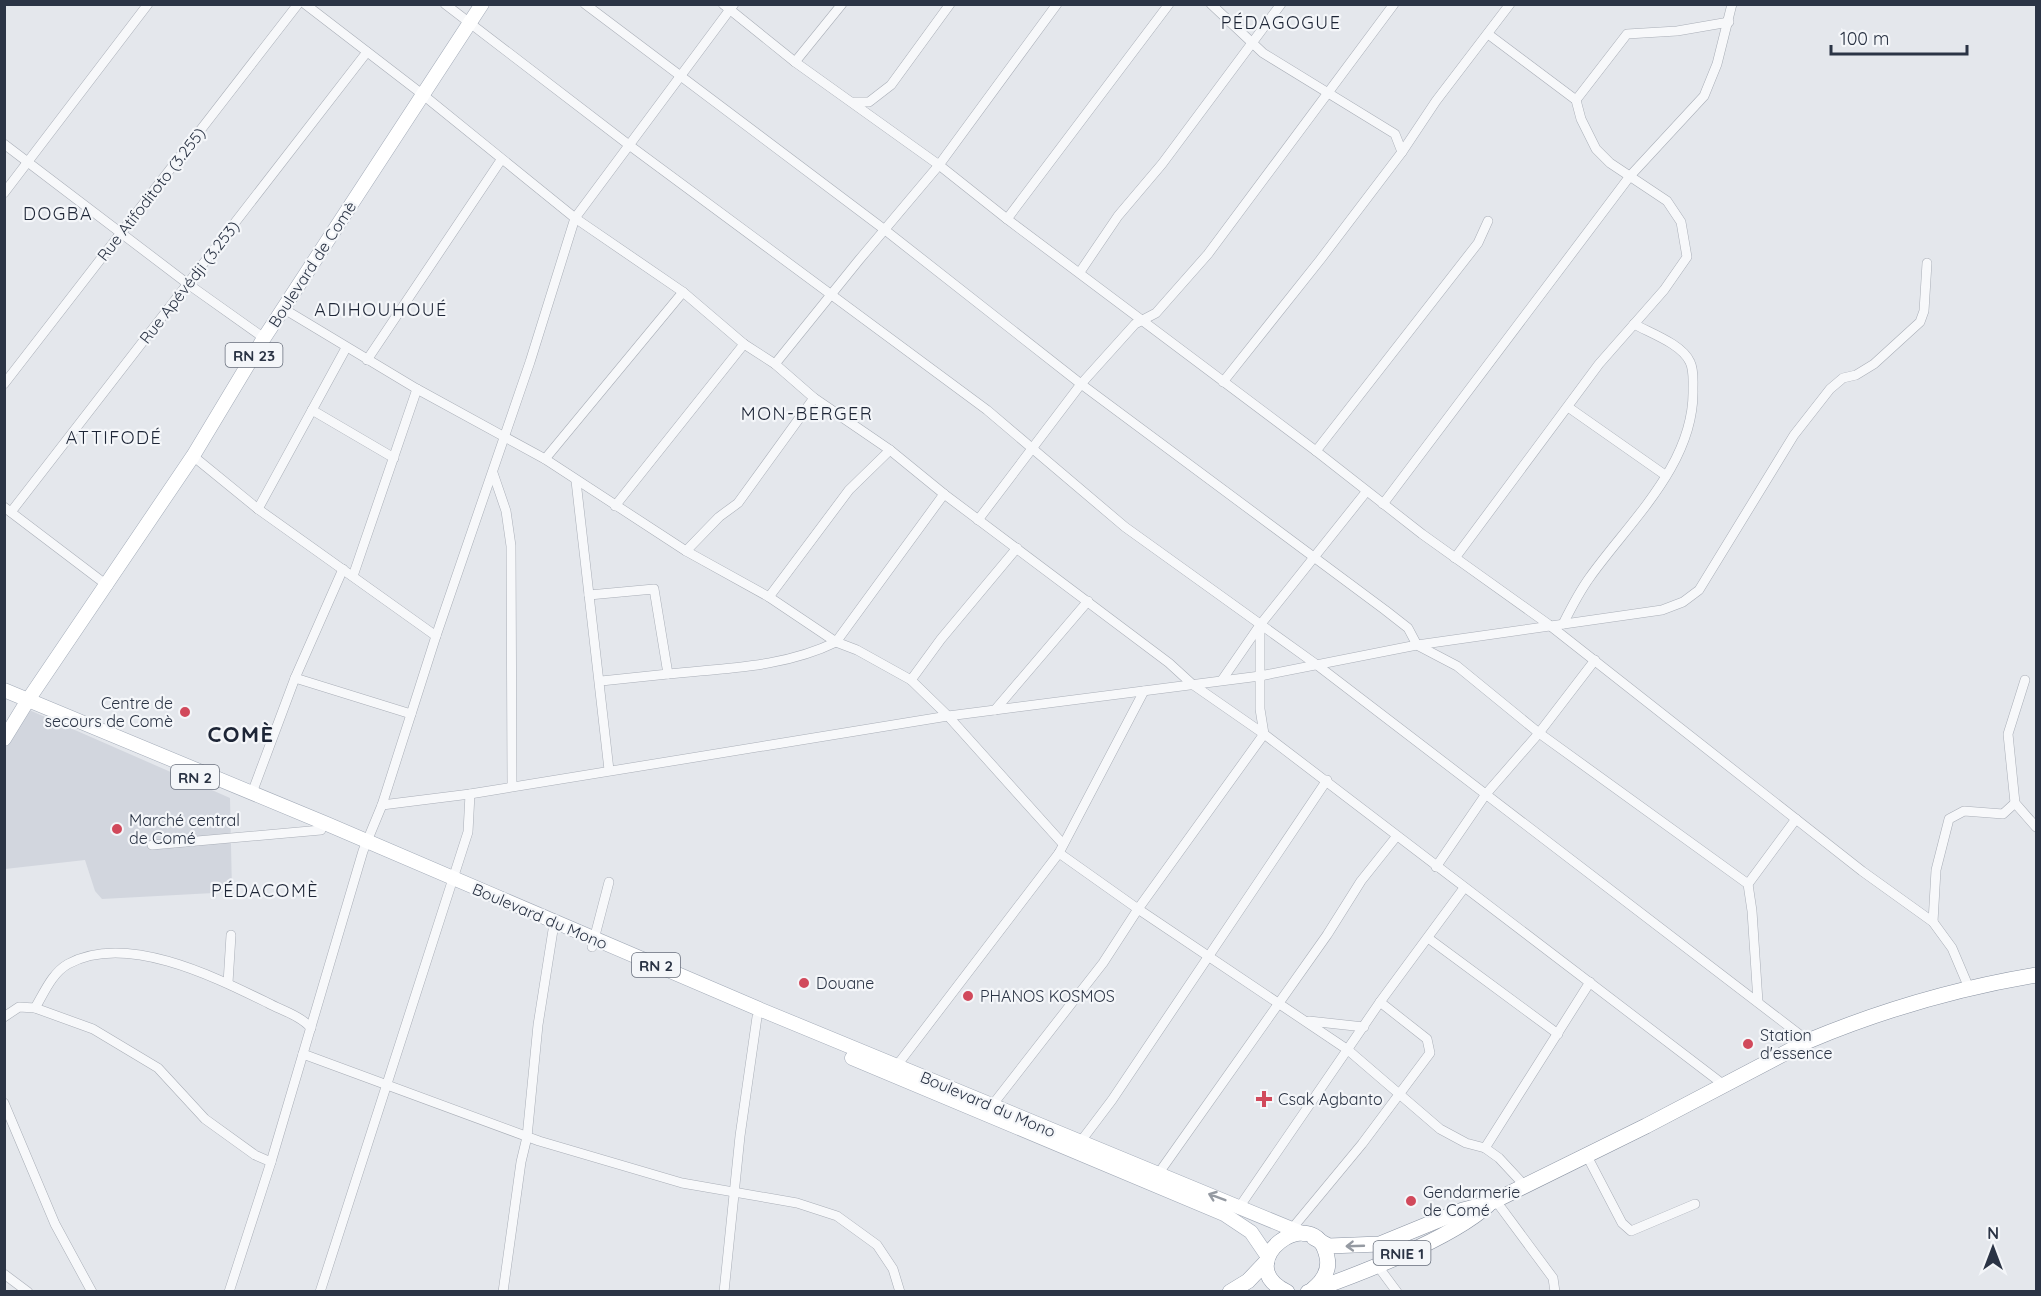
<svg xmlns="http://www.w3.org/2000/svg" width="2041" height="1296" font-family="Quicksand,sans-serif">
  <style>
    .built { fill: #d2d6de }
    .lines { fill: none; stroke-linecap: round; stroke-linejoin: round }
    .minor-casing { stroke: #a9aeb7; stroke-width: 10 }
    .primary-casing { stroke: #a3abb8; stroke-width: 15 }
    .trunk-casing { stroke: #8b94a3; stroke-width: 16 }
    .minor { stroke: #f7f8fa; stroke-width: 9 }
    .primary { stroke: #fff; stroke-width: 14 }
    .trunk { stroke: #fff; stroke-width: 15 }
    .oneway { stroke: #959aa2 }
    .poi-dot { fill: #d1495b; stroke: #f4f6f9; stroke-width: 2 }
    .labels { text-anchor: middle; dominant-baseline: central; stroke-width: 4.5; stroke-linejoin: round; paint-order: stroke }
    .shield { fill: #f4f6f9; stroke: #676e7b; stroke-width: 1.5 }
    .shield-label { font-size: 15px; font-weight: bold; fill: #2b3445 }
    .street-label { font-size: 16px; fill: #2b3445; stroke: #f4f6f9 }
    .poi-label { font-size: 16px; fill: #2b3445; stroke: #f4f6f9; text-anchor: start }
    .neighbourhood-label { font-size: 18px; letter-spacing: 1.5px; fill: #1d2536; stroke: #f4f6f9 }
    .district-label { font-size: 22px; font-weight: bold; letter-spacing: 1.5px; fill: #1d2536; stroke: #f4f6f9 }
  </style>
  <rect width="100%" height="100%" fill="#e4e7ec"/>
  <polygon class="built" points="27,709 230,798 232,892 102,899 95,891 85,860 5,869 4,746"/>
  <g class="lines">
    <g class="minor-casing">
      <g id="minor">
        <polyline points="305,4 422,94 575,218 683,292 744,344 775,364 814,398 890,450 944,494 1169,663 1192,684 1264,734"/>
        <polyline points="445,4 629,145 987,410 1125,527 1317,665 1808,1041"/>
        <polyline points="585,4 885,230 1081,384 1385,610 1408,628 1417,645 1457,666 1539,733 1748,884 1752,911 1758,1002"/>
        <polyline points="723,4 795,62 939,165 1007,219 1316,451 1422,534 1548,624 1862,871 1933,922 1952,948 1969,988"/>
        <polyline points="1211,4 1263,53 1395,134 1402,152"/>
        <polyline points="795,62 842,4"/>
        <polyline points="1576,100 1627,34 1677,31 1729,22"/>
        <polyline points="854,102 869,102 891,85 950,4"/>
        <polyline points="4,144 188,284 264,338"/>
        <polyline points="4,193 148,4"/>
        <polyline points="1007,219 1169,4"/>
        <polyline points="1080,272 1118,216 1162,164 1281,4"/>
        <polyline points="284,309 417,389 545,459 686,551 769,597 836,642 857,650 911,680 948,716 1063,844"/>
        <polyline points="367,360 501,160"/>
        <polyline points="775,364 859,260 939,165 1057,4"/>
        <polyline points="1223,382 1320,260 1402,152 1436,101 1510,4"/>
        <polyline points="4,384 298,4"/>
        <polyline points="1568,407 1665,475"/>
        <polyline points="312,410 394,458"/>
        <polyline points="1316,451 1478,243 1488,221"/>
        <polyline points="193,456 258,509 436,636"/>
        <polyline points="545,459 683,292"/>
        <polyline points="493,473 506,511 511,546 512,785"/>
        <polyline points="576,481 609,770"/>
        <polyline points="1383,504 1630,176 1704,96 1717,64 1732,4"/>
        <polyline points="615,506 744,344"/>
        <polyline points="4,507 108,586"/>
        <polyline points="258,509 346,348"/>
        <polyline points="11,512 367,52"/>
        <polyline points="978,520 1081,384 1135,324 1156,313 1208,254 1394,4"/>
        <polyline points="686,551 719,517 738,503 814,398"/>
        <polyline points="1455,558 1599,364 1664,290 1687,257 1681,222 1667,201 1610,163 1596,149 1581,119 1576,100 1488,34"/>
        <polyline points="353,576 417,389"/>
        <polyline points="589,595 654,589 668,674 601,681"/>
        <polyline points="769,597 849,490 890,450"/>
        <path d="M1563,624C1571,608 1579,592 1590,577C1630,521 1695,463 1693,389C1693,380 1694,370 1690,362C1682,344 1650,333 1634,324"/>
        <polyline points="1260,625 1260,709 1264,734"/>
        <path d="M668,674C724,668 783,668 836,642L944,494"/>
        <polyline points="295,678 411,714"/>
        <polyline points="911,680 941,639 1017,548"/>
        <polyline points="1222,680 1260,625 1366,492"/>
        <polyline points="2025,680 2008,734 2015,803 2036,827"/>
        <polyline points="995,710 1088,601"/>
        <polyline points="252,793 295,678 343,569"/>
        <polyline points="382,805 470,794 948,716 1260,676 1417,645 1662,610 1683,602 1699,590 1794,435 1830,389 1843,378 1856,375 1874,364 1920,322 1924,311 1927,263"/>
        <polyline points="152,845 321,830"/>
        <polyline points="1436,867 1486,794 1539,733 1595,660"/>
        <polyline points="1748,884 1796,819"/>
        <polyline points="1933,922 1936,870 1949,819 1964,811 2003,814 2015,803"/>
        <polyline points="1428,938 1558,1034"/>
        <polyline points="592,947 609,882"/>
        <polyline points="228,983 231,935"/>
        <path d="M35,1008C44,993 52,973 68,964C126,932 215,977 268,1003C281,1010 301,1016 311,1028"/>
        <polyline points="4,1017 19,1007 35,1008 93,1029 158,1068 205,1119 255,1155 271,1162"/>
        <polyline points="1309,1021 1364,1027"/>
        <polyline points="303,1054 539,1141 682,1183 797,1203 837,1216 877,1245 893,1269 900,1292"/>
        <polyline points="895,1068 1059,853 1144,691"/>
        <polyline points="4,1103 55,1224 92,1292"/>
        <polyline points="990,1108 1103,963 1138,909 1059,853"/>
        <polyline points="1078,1145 1112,1100 1327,780"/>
        <polyline points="1485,1148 1590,982"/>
        <polyline points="1587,1156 1622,1223 1631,1231 1695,1204"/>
        <polyline points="1156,1177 1327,935 1361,881 1396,837"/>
        <polyline points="1526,1187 1499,1158 1485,1148 1466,1143 1440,1129 1348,1050 1138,909 1264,734 1724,1085"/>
        <polyline points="1496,1201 1553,1278 1555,1292"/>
        <polyline points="1240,1206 1380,1002 1464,888"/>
        <polyline points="1290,1231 1362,1144 1430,1053 1427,1039 1380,1002"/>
        <polyline points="1377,1265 1397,1292"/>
        <polyline points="4,1274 28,1292"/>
        <polyline points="229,1292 271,1162 363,851 382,805 436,636 530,362 575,218 734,4"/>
        <polyline points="320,1292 468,832 470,794"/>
        <polyline points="503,1292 521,1162 527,1137 538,1025 553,930"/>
        <polyline points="724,1292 740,1136 757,1017"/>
      </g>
    </g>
    <g class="primary-casing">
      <g id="primary">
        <polyline points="4,690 327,824 759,1009 1304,1234"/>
        <polyline points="4,739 28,700 193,456 264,338 482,4"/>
        <polyline points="852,1058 1224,1214 1251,1232 1268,1257"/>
      </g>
    </g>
    <g class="trunk-casing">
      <g id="trunk">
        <path d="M1314,1238L1329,1246L1380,1244L1463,1210L1490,1203L1646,1126L1808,1041C1882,1010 1958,988 2036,975"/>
        <polyline points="1230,1292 1248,1281 1267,1261"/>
        <path d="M1287,1292C1227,1263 1315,1198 1327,1257C1330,1271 1323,1281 1313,1289"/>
        <path d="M1308,1292C1357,1275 1451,1239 1488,1205"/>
      </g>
    </g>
    <use href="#minor" class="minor"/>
    <use href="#primary" class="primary"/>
    <use href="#trunk" class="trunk"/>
  </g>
  <defs><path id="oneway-shaft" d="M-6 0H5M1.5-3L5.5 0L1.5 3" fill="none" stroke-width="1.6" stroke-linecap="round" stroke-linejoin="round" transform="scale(1.5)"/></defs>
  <g class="oneway">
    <use href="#oneway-shaft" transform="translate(1217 1197) rotate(-159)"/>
    <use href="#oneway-shaft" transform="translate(1355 1246) rotate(178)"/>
  </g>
  <g class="poi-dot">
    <circle cx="185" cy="712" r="6"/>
    <circle cx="117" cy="829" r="6"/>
    <circle cx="804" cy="983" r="6"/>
    <circle cx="968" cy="996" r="6"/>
    <circle cx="1748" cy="1044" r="6"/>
    <path d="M1261 1090h6v6h6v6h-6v6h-6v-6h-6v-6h6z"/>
    <circle cx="1411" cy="1201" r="6"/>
  </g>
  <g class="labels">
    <g class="shield">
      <rect x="225.5" y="343" width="57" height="24" rx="4.5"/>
      <rect x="171" y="765" width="48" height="24" rx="4.5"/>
      <rect x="632" y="953" width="48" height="24" rx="4.5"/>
      <rect x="1373.5" y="1241" width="57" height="24" rx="4.5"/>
    </g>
    <g class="shield-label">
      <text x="254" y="355">RN 23</text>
      <text x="195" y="777">RN 2</text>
      <text x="656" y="965">RN 2</text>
      <text x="1402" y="1253">RNIE 1</text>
    </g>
    <g class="street-label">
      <text transform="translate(151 194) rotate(-52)">Rue Atifoditoto (3.255)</text>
      <text transform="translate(312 264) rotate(-57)">Boulevard de Comè</text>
      <text transform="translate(189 282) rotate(-52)">Rue Apévédji (3.253)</text>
      <text transform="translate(540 916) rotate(23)">Boulevard du Mono</text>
      <text transform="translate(988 1104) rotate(23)">Boulevard du Mono</text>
    </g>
    <g class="poi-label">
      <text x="173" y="703" text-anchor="end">Centre de<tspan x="173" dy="18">secours de Comè</tspan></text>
      <text x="129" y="820">Marché central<tspan x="129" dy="18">de Comé</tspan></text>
      <text x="816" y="983">Douane</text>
      <text x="980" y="996">PHANOS KOSMOS</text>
      <text x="1760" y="1035">Station<tspan x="1760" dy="18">d'essence</tspan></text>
      <text x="1278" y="1099">Csak Agbanto</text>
      <text x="1423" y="1192">Gendarmerie<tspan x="1423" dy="18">de Comé</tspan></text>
    </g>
    <g class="neighbourhood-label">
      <text x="1281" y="22">PÉDAGOGUE</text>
      <text x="58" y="213">DOGBA</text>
      <text x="381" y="309">ADIHOUHOUÉ</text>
      <text x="807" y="413">MON-BERGER</text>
      <text x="114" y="437">ATTIFODÉ</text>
      <text x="265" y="890">PÉDACOMÈ</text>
    </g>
    <g class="district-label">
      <text x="241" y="734">COMÈ</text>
    </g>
  </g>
  <rect width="2041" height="1296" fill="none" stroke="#2b3445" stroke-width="12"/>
  <g transform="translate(1993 1248)" stroke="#f4f6f9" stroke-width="4.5" paint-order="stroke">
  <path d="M0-4.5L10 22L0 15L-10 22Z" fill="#2b3445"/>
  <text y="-9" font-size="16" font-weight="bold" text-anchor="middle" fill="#2b3445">N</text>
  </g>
  <path d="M1831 45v9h136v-9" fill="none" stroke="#2b3445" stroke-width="3"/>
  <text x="1840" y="45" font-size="18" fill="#2b3445" stroke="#f4f6f9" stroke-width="4.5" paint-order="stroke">100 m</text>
</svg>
